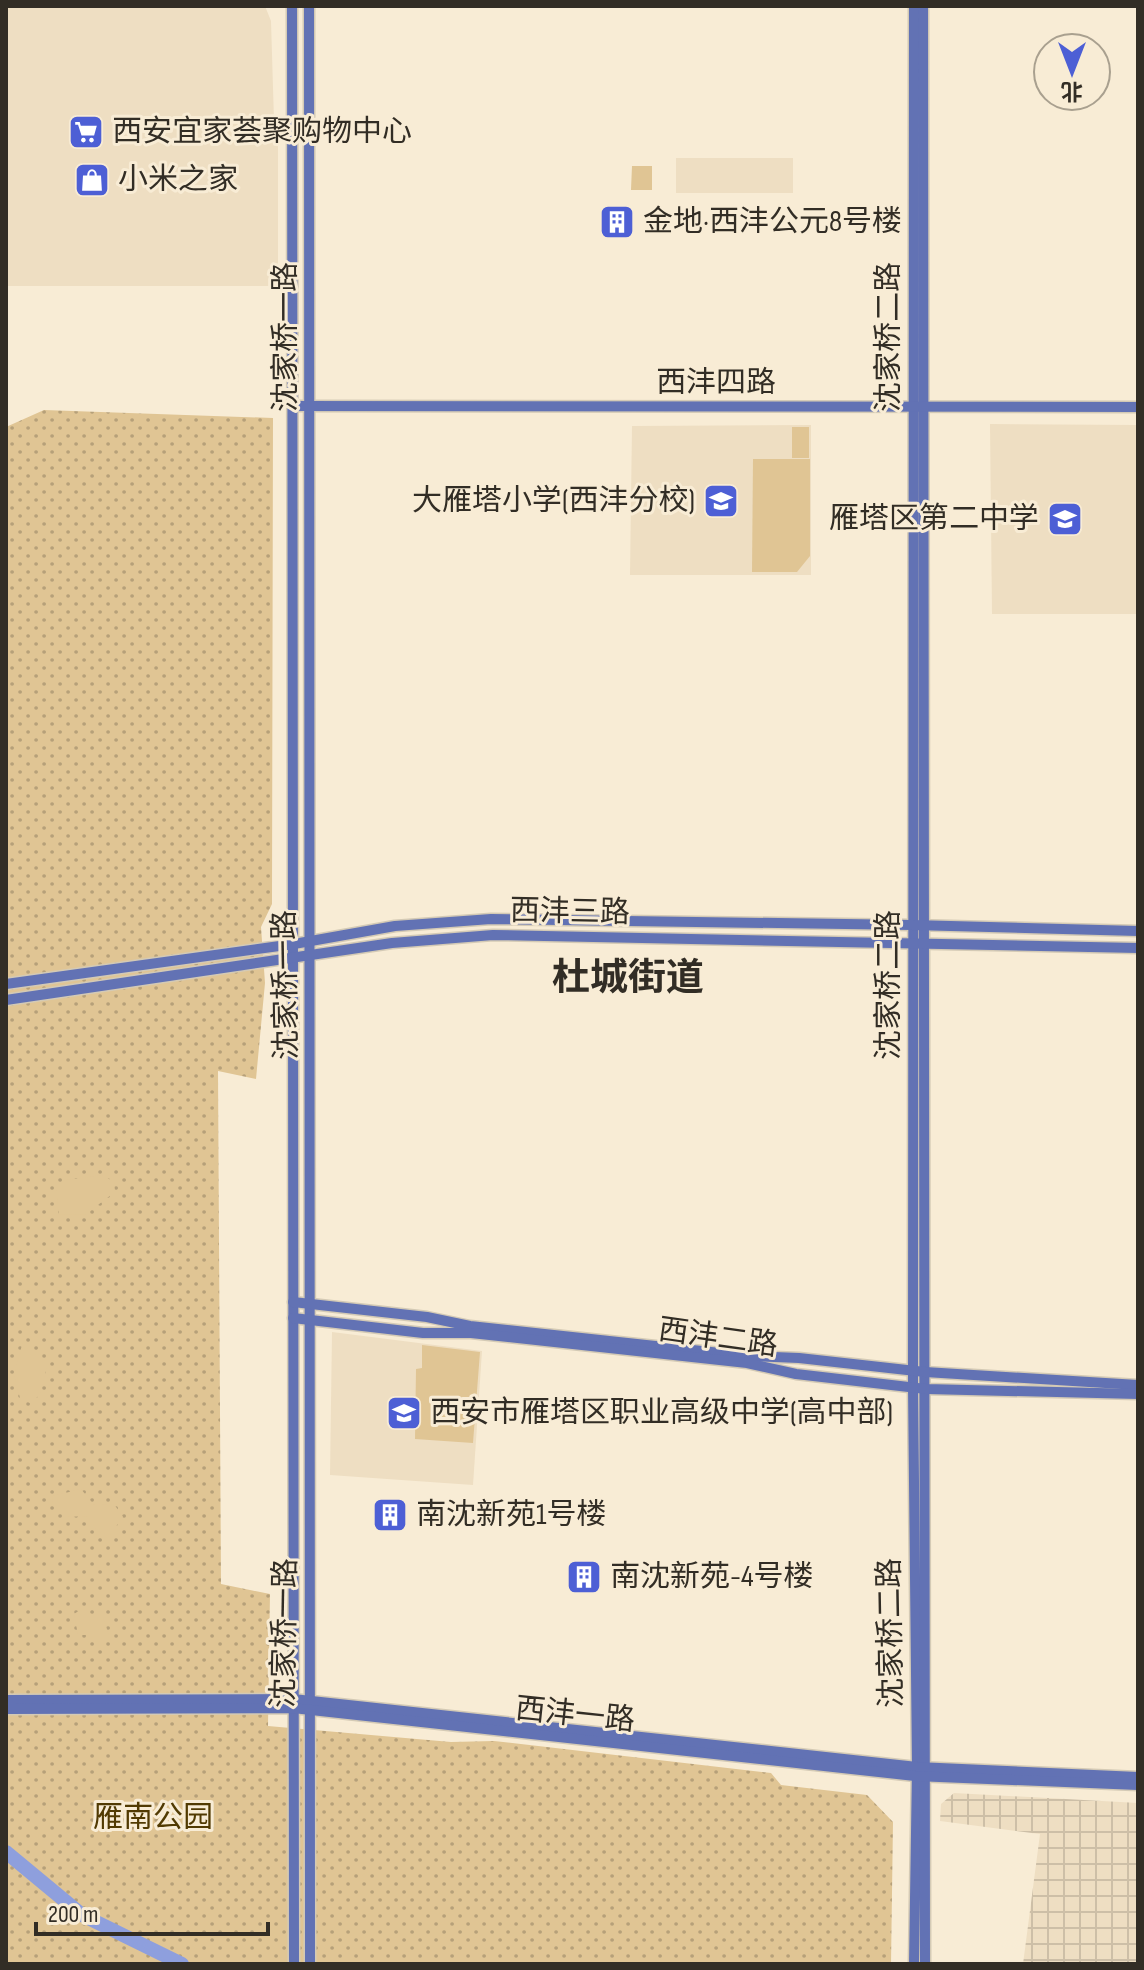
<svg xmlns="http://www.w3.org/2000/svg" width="1144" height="1970" font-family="'Sofia Sans Condensed','Noto Sans SC',sans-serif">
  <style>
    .built { fill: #eedec2 }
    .industrial { fill: url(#industrial-grid) }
    .park { fill: url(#park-dots) }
    .pitch { fill: #e0c594 }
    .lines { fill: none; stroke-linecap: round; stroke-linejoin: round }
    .river { stroke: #8e9fdd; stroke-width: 14 }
    .secondary-casing { stroke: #d4cab5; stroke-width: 13 }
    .secondary { stroke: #6272b4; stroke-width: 10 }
    .labels { text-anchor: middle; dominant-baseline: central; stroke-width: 6; stroke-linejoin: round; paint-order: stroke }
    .poi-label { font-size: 30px; fill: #322d25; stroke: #f8ecd5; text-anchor: start }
    .street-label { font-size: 30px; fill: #322d25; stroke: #f8ecd5 }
    .park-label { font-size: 30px; fill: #513a02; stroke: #f8ecd5 }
    .district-label { font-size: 38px; font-weight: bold; fill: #322d25; stroke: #f8ecd5 }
  </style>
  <defs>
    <pattern id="industrial-grid" width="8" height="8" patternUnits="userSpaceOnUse" patternTransform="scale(2)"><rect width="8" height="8" fill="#eedec2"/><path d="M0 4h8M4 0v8" fill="none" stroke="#cdbfa7"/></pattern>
    <pattern id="park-dots" width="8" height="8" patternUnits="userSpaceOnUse" patternTransform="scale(2)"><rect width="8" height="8" fill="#e0c594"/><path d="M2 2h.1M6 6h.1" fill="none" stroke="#b6a079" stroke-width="1.8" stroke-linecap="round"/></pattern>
  </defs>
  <rect width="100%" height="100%" fill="#f8ecd5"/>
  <g class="built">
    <polygon points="6,6 265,6 271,21 274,121 278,144 278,286 6,286"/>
    <rect x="676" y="158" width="117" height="35"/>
    <polygon points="990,424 1138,425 1138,614 992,614"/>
    <polygon points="811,425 811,575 630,575 632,426"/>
    <polygon points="332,1332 482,1351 473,1485 330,1475"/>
  </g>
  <polygon class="industrial" points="954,1793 1138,1803 1138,1964 1023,1964 1040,1834 940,1821 941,1804"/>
  <polygon class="park" points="44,410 273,418 272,904 261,927 265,983 256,1079 218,1071 221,1584 270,1594 268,1726 451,1742 494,1741 771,1773 781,1785 867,1795 893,1822 891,1964 6,1964 6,427"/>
  <g class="pitch">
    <polygon points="632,166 652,166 652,190 631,190"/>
    <rect x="792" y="427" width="17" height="31"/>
    <polygon points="753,459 810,459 810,556 797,572 752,572"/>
    <polygon points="103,1175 114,1182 115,1192 86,1214 59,1215 56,1189 66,1180"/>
    <polygon points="23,1341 47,1367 40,1395 30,1403 20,1398 14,1375"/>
    <polygon points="422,1345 480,1352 473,1443 415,1439 416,1369 422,1368"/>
    <polygon points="81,1489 94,1505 114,1504 123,1517 110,1535 98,1532 87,1516 66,1517 52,1505 53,1496"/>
    <polygon points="83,1608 95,1618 103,1618 109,1635 98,1645 88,1635 78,1635 74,1614"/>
  </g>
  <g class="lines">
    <polyline class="river" points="6,1852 82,1915 182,1964"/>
    <g class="secondary-casing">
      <g id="secondary">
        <polyline points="292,6 294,1964"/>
        <polyline points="309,6 310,1964"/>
        <polyline points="914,6 913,1387 917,1767 914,1964"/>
        <polyline points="923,6 925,1964"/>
        <polyline points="293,406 1138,407"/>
        <polyline points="6,984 294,944 395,926 491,919 912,925 1138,931"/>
        <polyline points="6,1000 392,943 493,935 1138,948"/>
        <polyline points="293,1302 427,1317 470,1326 748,1356 799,1358 925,1372 1138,1385"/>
        <polyline points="293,1318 423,1333 471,1333 747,1363 796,1374 926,1389 1138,1394"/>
        <polyline points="6,1700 293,1699 917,1767 1138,1777"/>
        <polyline points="6,1709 293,1708 915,1776 1138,1785"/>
      </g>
    </g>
    <use href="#secondary" class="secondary"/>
  </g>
  <defs>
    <g id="supermarket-square" transform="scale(1.8)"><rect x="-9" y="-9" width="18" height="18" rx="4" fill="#4d5fd5" stroke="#f8ecd5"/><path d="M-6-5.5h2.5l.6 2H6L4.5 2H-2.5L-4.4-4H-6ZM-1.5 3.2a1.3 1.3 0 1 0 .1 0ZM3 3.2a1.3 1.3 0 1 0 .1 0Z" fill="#fff"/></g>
    <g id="shop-square" transform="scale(1.8)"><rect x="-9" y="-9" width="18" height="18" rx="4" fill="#4d5fd5" stroke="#f8ecd5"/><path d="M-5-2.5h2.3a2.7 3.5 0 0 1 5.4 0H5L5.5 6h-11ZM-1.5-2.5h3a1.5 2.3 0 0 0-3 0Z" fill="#fff"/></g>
    <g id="building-square" transform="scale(1.8)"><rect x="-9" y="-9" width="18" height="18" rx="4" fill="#4d5fd5" stroke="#f8ecd5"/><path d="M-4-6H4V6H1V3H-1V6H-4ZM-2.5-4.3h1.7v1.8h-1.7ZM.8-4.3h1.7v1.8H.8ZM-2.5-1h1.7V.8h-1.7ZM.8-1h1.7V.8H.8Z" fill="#fff"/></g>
    <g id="school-square" transform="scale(1.8)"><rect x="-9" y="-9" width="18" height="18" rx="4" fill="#4d5fd5" stroke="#f8ecd5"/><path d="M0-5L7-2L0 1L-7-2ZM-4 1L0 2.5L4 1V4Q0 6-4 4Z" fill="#fff"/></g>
  </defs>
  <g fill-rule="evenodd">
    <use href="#supermarket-square" x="86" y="132"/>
    <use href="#shop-square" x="92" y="180"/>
    <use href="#building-square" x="617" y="222"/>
    <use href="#school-square" x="721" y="501"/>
    <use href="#school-square" x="1065" y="519"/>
    <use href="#school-square" x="404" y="1413"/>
    <use href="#building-square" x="390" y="1515"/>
    <use href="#building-square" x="584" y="1577"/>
  </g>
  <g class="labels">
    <g class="poi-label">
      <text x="112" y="132">西安宜家荟聚购物中心</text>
      <text x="118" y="180">小米之家</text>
      <text x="643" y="222">金地·西沣公元8号楼</text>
      <text x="695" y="501" text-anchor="end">大雁塔小学(西沣分校)</text>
      <text x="1039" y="519" text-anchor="end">雁塔区第二中学</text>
      <text x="430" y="1413">西安市雁塔区职业高级中学(高中部)</text>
      <text x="416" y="1515">南沈新苑1号楼</text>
      <text x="610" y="1577">南沈新苑-4号楼</text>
    </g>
    <g class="street-label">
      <text transform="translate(286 337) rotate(-90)">沈家桥一路</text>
      <text transform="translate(889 337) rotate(-90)">沈家桥二路</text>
      <text x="716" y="383">西沣四路</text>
      <text transform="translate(570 912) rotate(1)">西沣三路</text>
      <text transform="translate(286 985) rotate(-91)">沈家桥一路</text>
      <text transform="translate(889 985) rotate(-90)">沈家桥二路</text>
      <text transform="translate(718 1338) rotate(8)">西沣二路</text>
      <text transform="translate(285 1633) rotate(-89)">沈家桥一路</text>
      <text transform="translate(891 1633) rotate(-91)">沈家桥二路</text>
      <text transform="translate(575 1715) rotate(6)">西沣一路</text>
    </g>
    <g class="park-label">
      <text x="153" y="1818">雁南公园</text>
    </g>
    <g class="district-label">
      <text x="628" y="978">杜城街道</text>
    </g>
  </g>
  <rect width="1144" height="1970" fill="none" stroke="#322d25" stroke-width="16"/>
  <g transform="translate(1072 72) rotate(180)"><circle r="38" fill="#f8ecd5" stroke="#a9a08f" stroke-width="2"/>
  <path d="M0-6L14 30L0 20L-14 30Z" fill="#4d5fd5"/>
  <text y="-12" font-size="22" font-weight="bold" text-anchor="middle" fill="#322d25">北</text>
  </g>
  <path d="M36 1922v12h232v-12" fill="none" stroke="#322d25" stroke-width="4"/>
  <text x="48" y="1922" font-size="24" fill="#322d25" stroke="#f8ecd5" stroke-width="6" paint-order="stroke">200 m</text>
</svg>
